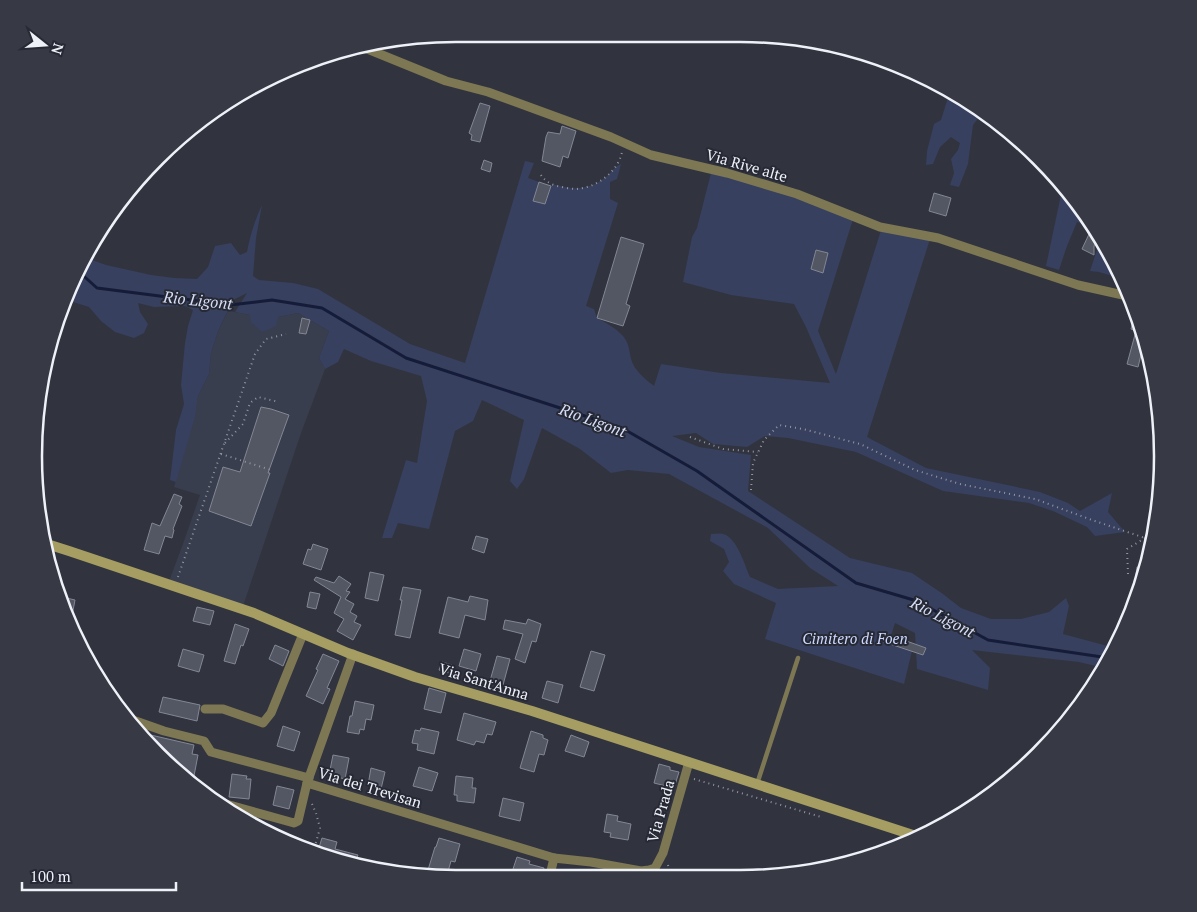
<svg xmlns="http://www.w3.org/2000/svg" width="1197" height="912" font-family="'PT Serif',serif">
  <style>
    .built { fill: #393e4f }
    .green { fill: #37405e }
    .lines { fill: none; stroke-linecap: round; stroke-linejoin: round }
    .stream { stroke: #151c3a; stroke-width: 3 }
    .building { fill: #535763; stroke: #838794 }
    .path { stroke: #94969f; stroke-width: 2; stroke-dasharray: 1 4; stroke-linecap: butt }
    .lane { stroke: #7d7853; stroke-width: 4.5 }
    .street { stroke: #7d7853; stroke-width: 9 }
    .secondary { stroke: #a59d61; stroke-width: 10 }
    .labels { text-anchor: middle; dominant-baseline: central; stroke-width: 4; stroke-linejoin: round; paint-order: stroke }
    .street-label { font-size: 15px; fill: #eff1f8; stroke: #272a35 }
    .park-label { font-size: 15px; font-style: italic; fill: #cdd9ff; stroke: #272a35 }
    .water-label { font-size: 16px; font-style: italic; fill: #d6def7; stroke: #272a35 }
    .rim { fill: none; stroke: #eff1f8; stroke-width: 2.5 }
  </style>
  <rect width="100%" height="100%" fill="#31343f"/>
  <polygon class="built" points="228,311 235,312 250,315 278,317 298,313 329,331 319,358 325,369 301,433 242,609 168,584 183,544 200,495 174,487 194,419 198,396 209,374 211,353 218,331"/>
  <g class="green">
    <polygon points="950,91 981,111 980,116 973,125 968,164 959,187 950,185 954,173 951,159 958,150 960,143 951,137 940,147 933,164 926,165 927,151 934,124 941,120"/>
    <path d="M525,161L534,163L528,178L539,182L533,200L545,204L552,184C573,190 588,191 606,177C611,173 615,166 621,164L617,179L610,182V199L618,203L586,306L594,309L597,318C606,323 616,328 623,336C629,343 629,350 631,359C634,370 645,379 654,386L661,364L721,373L830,383L806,327L794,304L731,295L683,282L692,237L697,228L712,169L854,216L818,331L836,374L882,227L931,236L867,437L926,468L1040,492L1068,503L1080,511L1112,493L1108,512L1125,532L1095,536L1087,527L1053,511L1029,503L943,491L856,452L788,438L765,436L747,447L713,444L696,433L672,436L699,447L751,455L748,491L850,558L912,573L943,594L961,608L991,619H1021L1049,612L1066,598L1069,606L1063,634L1115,648L1104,668L1079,662L972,650L990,668L988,690L917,669L915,633L895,623L891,636L912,651L904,684L765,639L776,603L734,584L723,571L729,562L724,549L710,541L711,534C715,534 720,533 723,534C737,537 745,566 750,577L778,589L838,586L810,568L768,528L669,474L628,470L611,473L580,449L542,428L524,479L517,489L510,481L524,420L482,400L473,421L455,431L429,529L398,523L392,538H382L406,460L417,463L427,401L421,376L371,361L344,349L338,362L325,369L319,358L329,331L298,313L278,317L276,326L262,332L251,322L250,315L235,312L247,293L233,300L218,331L211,353L209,374L198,396L195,417L176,482L170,480L176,430L184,404L181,385L185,343L188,326L193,310L185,306L154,307L138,303L140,312L148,324L144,333L134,338L115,332L101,321L89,307L70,301L67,299L77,269L87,256L92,260L106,265L151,275L174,278L197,279L208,267L215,246L231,243L240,255L247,252C250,235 255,220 262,205L256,238L253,276L259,280L293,283L318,289L410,344L465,363Z"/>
    <polygon points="1062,190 1091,220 1083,224 1077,222 1067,246 1059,270 1046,266"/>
    <polygon points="1101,238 1123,279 1099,272 1090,271"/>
  </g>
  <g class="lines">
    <polyline class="stream" points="77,270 97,288 230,305 272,300 322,308 406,358 622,428 697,471 856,583 917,601 988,640 1109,658"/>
  </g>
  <g class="building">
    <polygon points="480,103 490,106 480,142 471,140 472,135 469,133"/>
    <polygon points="562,126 576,131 568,158 563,156 560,167 542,161 546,137 548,132 560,134"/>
    <polygon points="484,160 492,163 490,172 481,169"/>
    <polygon points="539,182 551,186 545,204 533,201"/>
    <polygon points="934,193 951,198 946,216 929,211"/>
    <polygon points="1090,232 1099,236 1094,246 1094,255 1082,249"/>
    <polygon points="621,237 644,244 626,304 630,306 623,326 597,318"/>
    <polygon points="816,250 828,253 823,273 811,269"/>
    <polygon points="1136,311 1145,339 1138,367 1127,364 1136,331 1131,329"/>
    <polygon points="302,318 310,320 306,334 299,333"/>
    <polygon points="261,407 271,409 289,415 268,473 270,473 251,526 209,511 223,467 240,472"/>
    <polygon points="174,494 182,497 179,504 182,506 173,529 174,530 172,538 165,536 159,554 144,550 152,523 160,526"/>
    <polygon points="476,536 488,539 484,553 472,549"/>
    <polygon points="313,544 328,549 321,570 303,564 308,549 311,550"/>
    <polygon points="1137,567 1146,567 1138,596 1133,595"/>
    <polygon points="370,572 384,575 378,601 365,598"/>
    <polygon points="339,576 351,584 346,591 350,592 345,599 354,604 350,612 357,616 354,622 361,625 353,640 337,631 344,619 334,613 341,597 314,580 316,577 334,583"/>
    <polygon points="403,587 421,590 410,638 395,635 402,600 400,600"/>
    <polygon points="310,592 320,594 316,609 307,607"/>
    <polygon points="58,596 75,600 71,621 66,611"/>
    <polygon points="470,596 488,600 485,620 465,615 459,638 439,633 448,597 468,602"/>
    <polygon points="197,607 214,611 210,625 193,621"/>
    <polygon points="528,619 541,624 536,642 532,641 525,663 515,659 523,634 503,629 505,620 526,624"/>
    <polygon points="235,624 249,629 243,646 241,645 235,664 224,661"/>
    <polygon points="884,633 926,648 923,655 881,641"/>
    <polygon points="275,645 289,651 283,666 269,659"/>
    <polygon points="183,649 204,655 199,672 178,666"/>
    <polygon points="464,649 481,654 476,671 459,666"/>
    <polygon points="591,651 605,655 594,691 580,687"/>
    <polygon points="323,654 339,661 327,688 330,689 323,704 306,696 318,670 316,669"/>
    <polygon points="497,656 510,659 503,685 490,681"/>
    <polygon points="442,662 452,665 449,673 439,670"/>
    <polygon points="547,681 563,685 558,703 542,698"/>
    <polygon points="429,688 446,693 441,713 424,709"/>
    <polygon points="163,697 200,705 197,721 159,712"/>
    <polygon points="355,701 374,705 371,720 366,719 364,730 360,729 359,734 347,732 350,716 352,716"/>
    <polygon points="464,713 496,722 492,735 487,734 484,743 476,741 474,745 457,740"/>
    <polygon points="283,726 300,732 294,751 277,746"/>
    <polygon points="421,728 439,732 434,754 417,750 418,744 412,743 415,730 420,731"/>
    <polygon points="531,731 543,735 543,738 548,740 544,755 539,754 534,772 520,768"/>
    <polygon points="142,733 194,745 192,754 198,755 193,781 185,779 177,773"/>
    <polygon points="571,735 589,742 584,757 565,751"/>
    <polygon points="333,755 349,758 345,779 329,775"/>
    <polygon points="659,764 670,767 670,770 679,772 674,788 654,783"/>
    <polygon points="419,767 438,773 432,791 413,786"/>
    <polygon points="371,768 385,772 381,789 368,785"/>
    <polygon points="232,774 247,776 246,779 251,779 249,799 229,797"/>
    <polygon points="456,776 473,778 472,788 476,788 474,803 457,801 457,795 454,795"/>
    <polygon points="277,786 294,790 289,809 273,805"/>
    <polygon points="503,798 524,803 520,821 499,816"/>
    <polygon points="607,814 618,816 617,821 631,824 628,840 610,837 611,833 604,832"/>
    <polygon points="322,838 337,842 335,849 358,855 355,864 317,854"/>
    <polygon points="439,838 460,844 455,862 451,861 447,875 428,870 435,847 436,847"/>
    <polygon points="517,857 530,861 529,864 544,868 542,875 511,875"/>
  </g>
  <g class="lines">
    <g class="path">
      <path d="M541,175C544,180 550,184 557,186C563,187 570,189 576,189C596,188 618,172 622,152"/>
      <polyline points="690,437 723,449 758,452"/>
      <polyline points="225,443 243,424 250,403 258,397 279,402"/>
      <polyline points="221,454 271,470"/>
      <polyline points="751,490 753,463 764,440 779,425 803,429 860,444 915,470 960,484 1035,499 1092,520 1145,538"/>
      <polyline points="1128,574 1127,549 1145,538 1155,536"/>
      <polyline points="178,577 255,354 266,339 286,334"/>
      <polyline points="694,779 821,817"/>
      <polyline points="312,804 316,813 320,828 313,853"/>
      <polyline points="886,852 890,838"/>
      <polyline points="668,865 670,875"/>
    </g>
    <polyline class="lane" points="757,784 798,658"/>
    <g class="street">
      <polyline points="360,46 446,81 488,92 611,137 651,155 727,173 797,194 880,227 938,238 1078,285 1132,297"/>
      <polyline points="353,654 307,783 554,858 591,862 641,871 649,870 655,868 663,853 689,762"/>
      <polyline points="205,709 223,709 263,723 271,713 303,634"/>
      <polyline points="130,719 164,731 204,741 211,752 309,778"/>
      <polyline points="215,801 294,823 298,821 307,783"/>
      <polyline points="550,875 554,858"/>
    </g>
    <polyline class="secondary" points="47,544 69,551 254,613 348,653 415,677 532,711 916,836"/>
  </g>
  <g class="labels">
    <g class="street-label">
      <text transform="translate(747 165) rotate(16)">Via Rive alte</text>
      <text transform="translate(484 681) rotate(17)">Via Sant'Anna</text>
      <text transform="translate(370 787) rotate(17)">Via dei Trevisan</text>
      <text transform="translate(660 811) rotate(-74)">Via Prada</text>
    </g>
    <g class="park-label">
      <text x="855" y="638">Cimitero di Foen</text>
    </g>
    <g class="water-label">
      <text transform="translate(198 300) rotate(6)">Rio Ligont</text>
      <text transform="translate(593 420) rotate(20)">Rio Ligont</text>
      <text transform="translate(943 617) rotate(27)">Rio Ligont</text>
    </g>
  </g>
  <path d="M0 0H1197V912H0ZM456 42H740A414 414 0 0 1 1154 456V456A414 414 0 0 1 740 870H456A414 414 0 0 1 42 456V456A414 414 0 0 1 456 42Z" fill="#373a45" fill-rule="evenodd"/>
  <path class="rim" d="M456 42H740A414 414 0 0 1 1154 456V456A414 414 0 0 1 740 870H456A414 414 0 0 1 42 456V456A414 414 0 0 1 456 42Z"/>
  <g transform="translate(45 45) rotate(107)" stroke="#272a35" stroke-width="4" paint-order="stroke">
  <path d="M0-4L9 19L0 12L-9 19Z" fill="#eff1f8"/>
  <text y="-8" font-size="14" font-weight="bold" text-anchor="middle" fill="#eff1f8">N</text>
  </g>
  <path d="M22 882v8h154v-8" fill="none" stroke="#eff1f8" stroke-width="2.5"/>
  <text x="30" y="882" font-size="15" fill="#eff1f8" stroke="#272a35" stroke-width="4" paint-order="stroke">100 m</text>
</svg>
